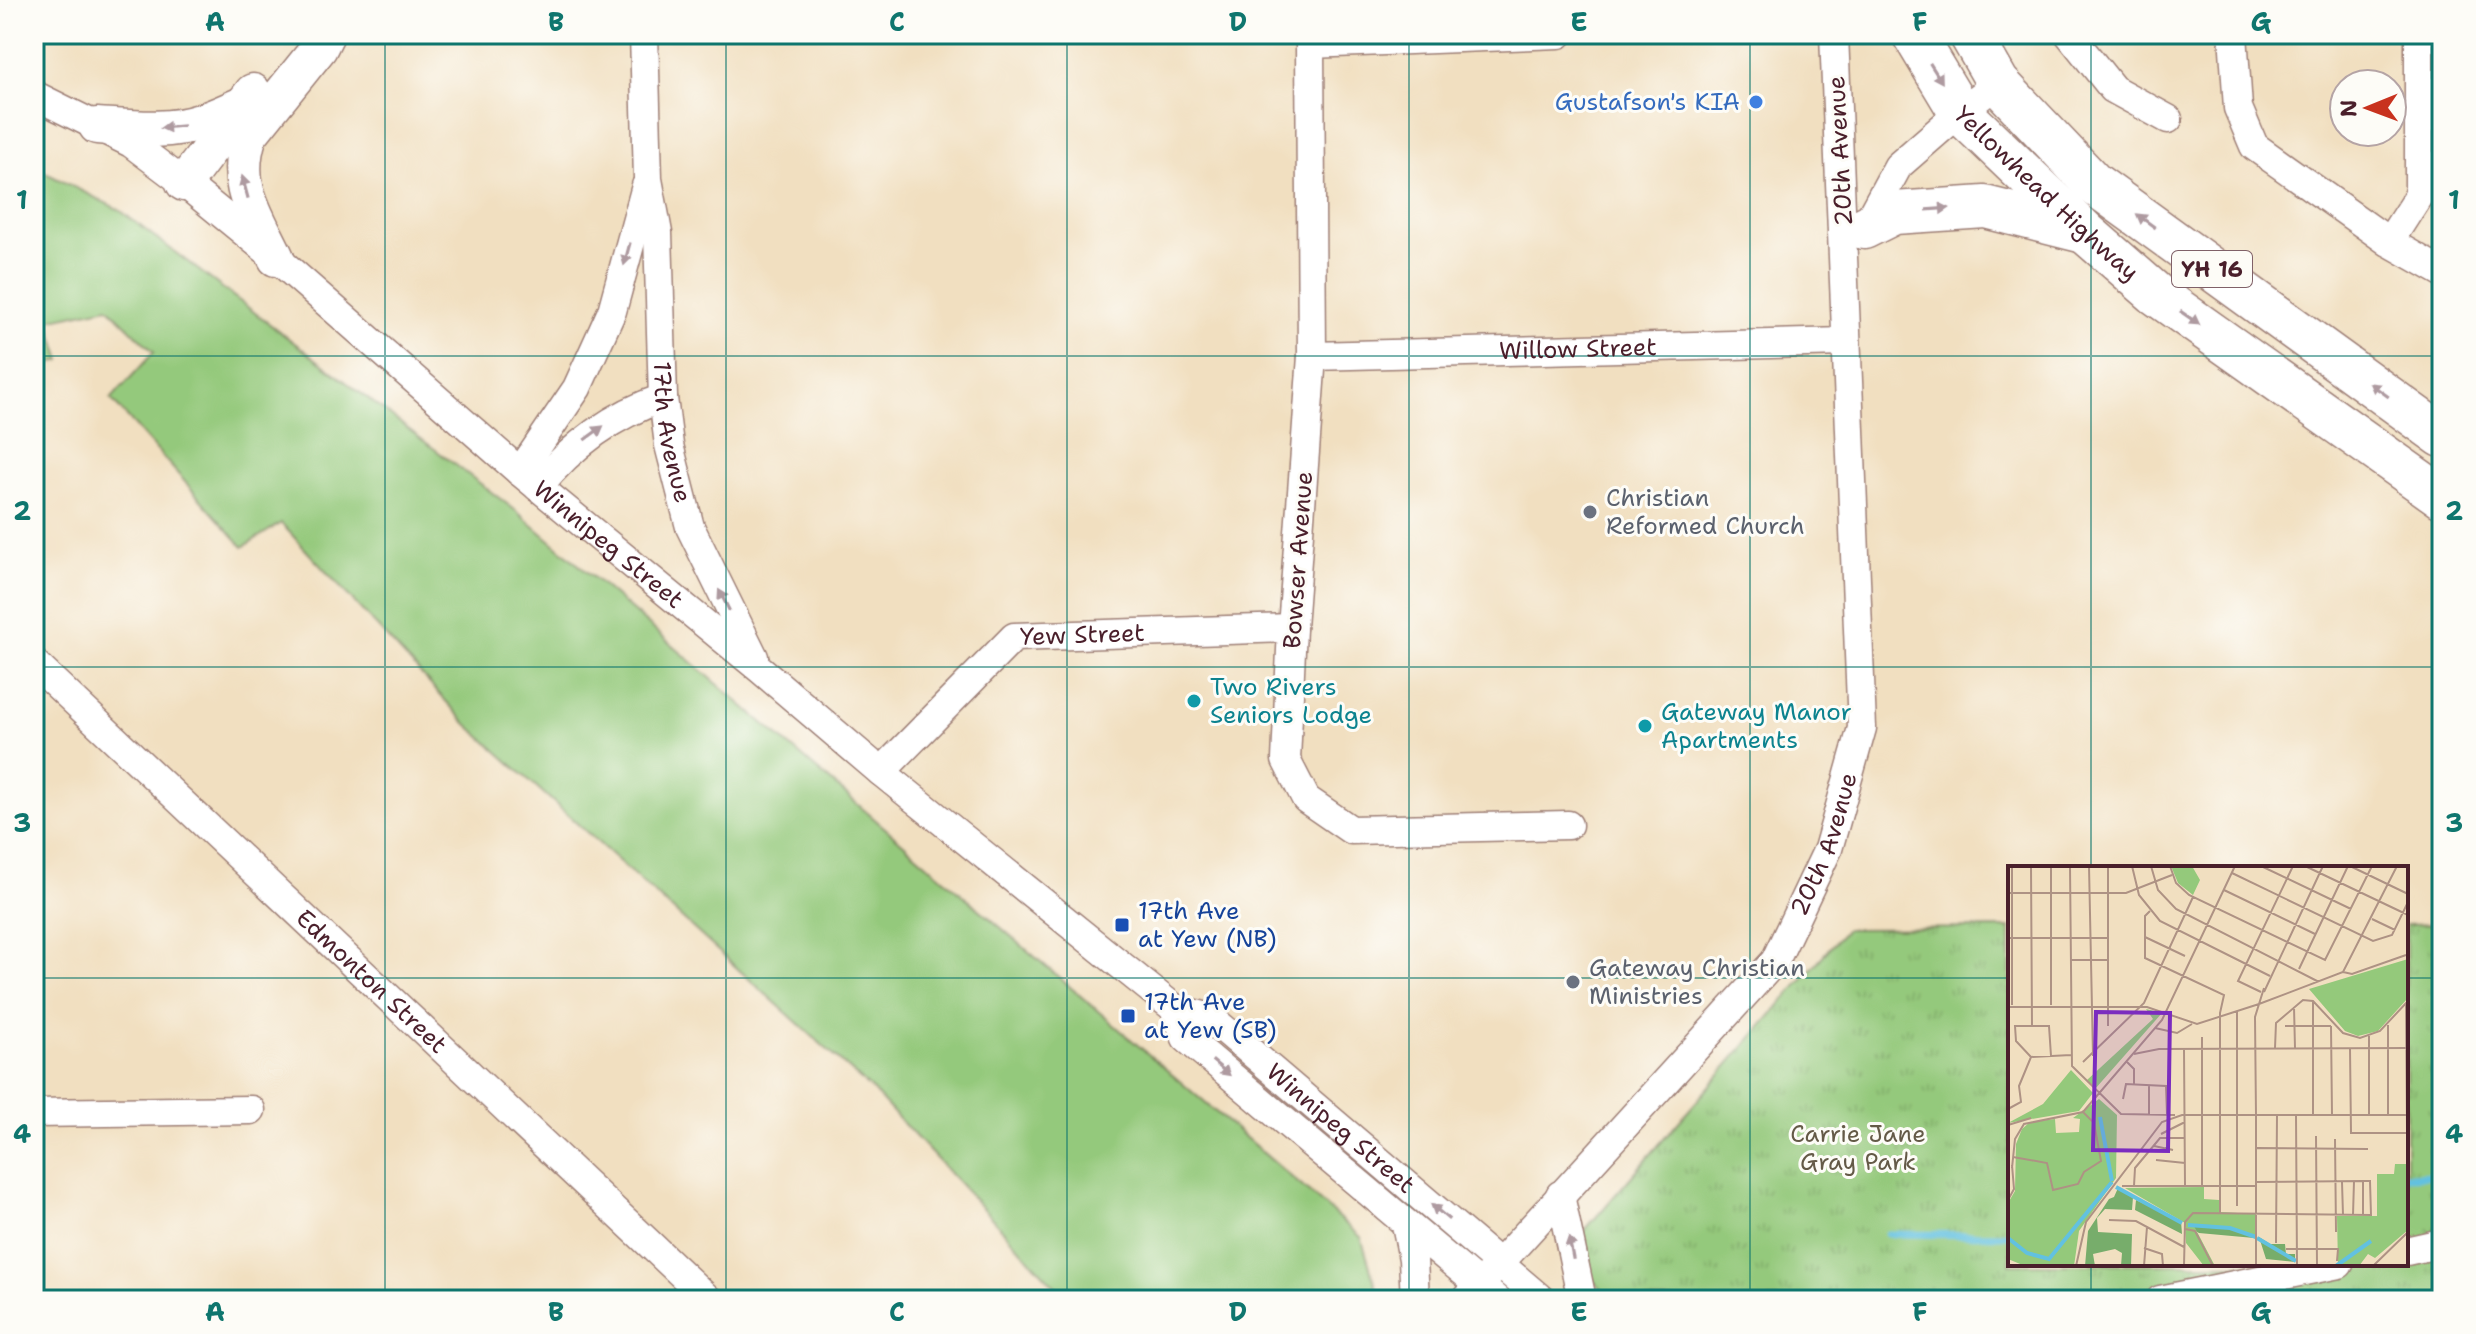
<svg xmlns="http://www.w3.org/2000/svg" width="2476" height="1334" font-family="'Shantell Sans',sans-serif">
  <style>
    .grass { fill: #94c97b; stroke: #6f7453; stroke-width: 2 }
    .park { fill: url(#park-tufts); stroke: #6f7453; stroke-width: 2 }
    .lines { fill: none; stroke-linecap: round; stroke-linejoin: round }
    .stream { stroke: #62c1e0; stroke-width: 7 }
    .minor-casing { stroke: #9e7f76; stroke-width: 31 }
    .major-casing { stroke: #9e7f76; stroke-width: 39 }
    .highway-casing { stroke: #9e7f76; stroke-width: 45 }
    .minor { stroke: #fff; stroke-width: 28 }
    .major { stroke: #fff; stroke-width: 36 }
    .highway { stroke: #fff; stroke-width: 42 }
    .oneway { fill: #ae9aa0 }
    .grid { fill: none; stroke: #0f766e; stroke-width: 2; stroke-opacity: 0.55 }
    .shop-dot { fill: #3f7fe0; stroke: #fdfcf7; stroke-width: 3 }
    .worship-dot { fill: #6b7280; stroke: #fdfcf7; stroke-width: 3 }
    .culture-dot { fill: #0f9aa8; stroke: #fdfcf7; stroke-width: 3 }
    .transit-dot { fill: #1a4fb4; stroke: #fdfcf7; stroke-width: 3 }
    .labels { text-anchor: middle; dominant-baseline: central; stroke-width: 6; stroke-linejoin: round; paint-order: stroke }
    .shield { fill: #fdfcf7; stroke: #806168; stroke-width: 2 }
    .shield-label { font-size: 22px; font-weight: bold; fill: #4a1f2b }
    .shop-label { font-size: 24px; fill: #366cbe; stroke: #fdfcf7; text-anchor: end }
    .street-label { font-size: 24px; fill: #4a1f2b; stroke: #fdfcf7 }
    .worship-label { font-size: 24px; fill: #5b616d; stroke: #fdfcf7; text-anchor: start }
    .culture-label { font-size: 24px; fill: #0d838f; stroke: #fdfcf7; text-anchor: start }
    .transit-label { font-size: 24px; fill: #164399; stroke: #fdfcf7; text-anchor: start }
    .park-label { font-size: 24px; fill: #645a47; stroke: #fdfcf7 }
    .inset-river { fill: none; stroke: #62c1e0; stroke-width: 4 }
    .inset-road { fill: none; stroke: #ae9284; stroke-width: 2 }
    .view { fill: #7b2cbf; fill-opacity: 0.15; stroke: #7b2cbf; stroke-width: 4 }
    .inset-edge { fill: none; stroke: #4a1f2b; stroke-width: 4 }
    .neatline { fill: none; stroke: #0f766e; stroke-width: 3 }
    .grid-label { font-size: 26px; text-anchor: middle; font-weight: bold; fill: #0f766e }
  </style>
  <defs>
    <pattern id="park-tufts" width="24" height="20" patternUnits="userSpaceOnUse" patternTransform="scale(2)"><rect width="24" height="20" fill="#94c97b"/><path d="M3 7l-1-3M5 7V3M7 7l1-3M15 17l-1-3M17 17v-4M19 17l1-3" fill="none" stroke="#81ac6a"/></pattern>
  </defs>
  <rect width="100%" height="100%" fill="#fdfcf7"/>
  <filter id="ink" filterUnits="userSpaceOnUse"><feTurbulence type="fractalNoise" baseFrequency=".0125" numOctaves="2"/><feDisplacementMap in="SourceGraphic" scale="16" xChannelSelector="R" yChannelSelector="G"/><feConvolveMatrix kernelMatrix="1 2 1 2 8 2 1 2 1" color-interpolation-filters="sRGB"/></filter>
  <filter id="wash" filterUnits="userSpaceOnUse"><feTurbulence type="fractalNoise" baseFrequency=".006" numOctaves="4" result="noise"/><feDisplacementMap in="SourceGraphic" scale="32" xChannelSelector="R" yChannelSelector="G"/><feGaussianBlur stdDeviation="1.8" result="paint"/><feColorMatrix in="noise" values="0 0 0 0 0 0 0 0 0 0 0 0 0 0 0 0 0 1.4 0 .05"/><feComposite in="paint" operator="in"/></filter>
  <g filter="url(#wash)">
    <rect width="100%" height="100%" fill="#f1dfc0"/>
    <polygon class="grass" points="34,167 118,209 515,510 1361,1237 1380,1300 1068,1300 873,1091 467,724 281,523 243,547 111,399 154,352 108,307 48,320 61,360 34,368"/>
    <polygon class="park" points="2442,924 2442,1300 1613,1300 1565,1253 1846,929 2010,928 2010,1264 2406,1264 2406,925"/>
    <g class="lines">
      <g class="stream">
        <polyline points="2406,1176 2442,1175"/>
        <polyline points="1888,1234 2010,1235"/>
      </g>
    </g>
  </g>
  <g filter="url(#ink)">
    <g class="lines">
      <g class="minor-casing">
        <g id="minor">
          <path id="s1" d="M644,34L648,179L658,233L663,398L669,445L690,527L754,657"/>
          <polyline points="1559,34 1310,44 1312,356 1292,628 1286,760 1306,799 1351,830 1568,825"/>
          <polyline points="2069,34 2113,89 2168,119"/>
          <polyline points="2233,34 2238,108 2254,146 2389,242 2442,272"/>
          <path id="s2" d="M34,95L131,143L184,183L276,258L520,472L760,669L881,772L1174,1008L1211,1018L1542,1300"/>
          <polyline points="1865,227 1898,166 1960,112 1998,83"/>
          <polyline points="2389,242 2419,195 2419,34"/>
          <path id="s3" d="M1312,356L1846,342"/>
          <polyline points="520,472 577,388 612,311 646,186"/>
          <path d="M538,487C572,445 612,415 663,398"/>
          <path id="s4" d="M34,663L709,1300"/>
          <path id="s5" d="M881,772L1014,637L1292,628"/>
          <polyline points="1174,1008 1186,1038 1497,1300"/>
          <polyline points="34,1113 251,1110"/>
          <polyline points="1560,1195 1582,1300"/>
          <polyline points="1406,1224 1413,1259 1415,1300"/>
          <polyline points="2406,1251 2442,1243"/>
          <path id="s6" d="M1466,1300L1775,961L1828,849L1862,728L1834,34"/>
          <polyline points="2160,1300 2339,1264"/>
        </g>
      </g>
      <g class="major-casing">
        <g id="major">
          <path d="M97,126C131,128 167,133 200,122C214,118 228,111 242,105"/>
          <polyline points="184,183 253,92"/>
          <path d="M276,258C255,213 232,185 249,135L319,48L326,34"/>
        </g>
      </g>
      <g class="highway-casing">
        <g id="highway">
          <path id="s7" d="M1913,34L1960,112L2086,233L2156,294L2442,497"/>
          <polyline points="1970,34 1998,83 2093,183 2442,436"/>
          <polyline points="1864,228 1894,213 1985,207 2084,232"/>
        </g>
      </g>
      <use href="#minor" class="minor"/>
      <use href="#major" class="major"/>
      <use href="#highway" class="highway"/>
    </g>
    <defs><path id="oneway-solid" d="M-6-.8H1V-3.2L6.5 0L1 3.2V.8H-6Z" transform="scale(2)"/></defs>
    <g class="oneway">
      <use href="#oneway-solid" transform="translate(1936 73) rotate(58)"/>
      <use href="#oneway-solid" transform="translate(172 127) rotate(175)"/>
      <use href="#oneway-solid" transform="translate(245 187) rotate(-105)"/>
      <use href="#oneway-solid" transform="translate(1938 209) rotate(-4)"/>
      <use href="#oneway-solid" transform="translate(2146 221) rotate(-144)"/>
      <use href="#oneway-solid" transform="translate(627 254) rotate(105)"/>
      <use href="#oneway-solid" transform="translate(2190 318) rotate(35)"/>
      <use href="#oneway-solid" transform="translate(2379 390) rotate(-144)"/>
      <use href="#oneway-solid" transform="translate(594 433) rotate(-36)"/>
      <use href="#oneway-solid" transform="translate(724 600) rotate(-117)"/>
      <use href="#oneway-solid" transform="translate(1221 1068) rotate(40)"/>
      <use href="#oneway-solid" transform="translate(1440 1212) rotate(-140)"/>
      <use href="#oneway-solid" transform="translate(1571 1248) rotate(-101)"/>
    </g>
  </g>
  <path class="grid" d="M385,34V1300M726,34V1300M1067,34V1300M1409,34V1300M1750,34V1300M2091,34V868M34,356H2442M34,667H2442M34,978H2010M2406,978H2442M2091,1264V1300"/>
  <circle class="shop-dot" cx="1756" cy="102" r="8"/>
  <g class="worship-dot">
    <circle cx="1590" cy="512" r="8"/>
    <circle cx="1573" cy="982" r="8"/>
  </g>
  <g class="culture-dot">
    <circle cx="1194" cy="701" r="8"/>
    <circle cx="1645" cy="726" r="8"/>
  </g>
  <g class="transit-dot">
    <rect x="1114" y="917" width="16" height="16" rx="4"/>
    <rect x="1120" y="1008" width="16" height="16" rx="4"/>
  </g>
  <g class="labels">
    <rect class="shield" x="2172" y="251" width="80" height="36" rx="6"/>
    <g class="shield-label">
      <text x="2212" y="269">YH 16</text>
    </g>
    <g class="shop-label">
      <text x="1740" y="102">Gustafson's KIA</text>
    </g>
    <g class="street-label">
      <text transform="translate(1840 151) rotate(-93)">20th Avenue</text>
      <text stroke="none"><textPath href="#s7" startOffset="210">Yellowhead Highway</textPath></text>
      <text stroke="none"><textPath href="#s3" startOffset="266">Willow Street</textPath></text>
      <text stroke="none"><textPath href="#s1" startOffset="400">17th Avenue</textPath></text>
      <text stroke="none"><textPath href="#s2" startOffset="732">Winnipeg Street</textPath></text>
      <text transform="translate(1298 560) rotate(-86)">Bowser Avenue</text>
      <text stroke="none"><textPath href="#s5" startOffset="258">Yew Street</textPath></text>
      <text stroke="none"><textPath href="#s6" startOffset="586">20th Avenue</textPath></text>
      <text stroke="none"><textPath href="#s4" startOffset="464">Edmonton Street</textPath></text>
      <text stroke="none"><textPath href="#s2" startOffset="1672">Winnipeg Street</textPath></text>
    </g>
    <g class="worship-label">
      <text x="1606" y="498">Christian<tspan x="1606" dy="28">Reformed Church</tspan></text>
      <text x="1589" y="968">Gateway Christian<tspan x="1589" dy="28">Ministries</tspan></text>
    </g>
    <g class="culture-label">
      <text x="1210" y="687">Two Rivers<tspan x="1210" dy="28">Seniors Lodge</tspan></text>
      <text x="1661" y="712">Gateway Manor<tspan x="1661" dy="28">Apartments</tspan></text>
    </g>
    <g class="transit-label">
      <text x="1138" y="911">17th Ave<tspan x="1138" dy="28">at Yew (NB)</tspan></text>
      <text x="1144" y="1002">17th Ave<tspan x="1144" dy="28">at Yew (SB)</tspan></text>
    </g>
    <g class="park-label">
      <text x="1858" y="1134">Carrie Jane<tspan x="1858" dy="28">Gray Park</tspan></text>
    </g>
  </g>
  <g transform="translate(2008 866)">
    <rect width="400" height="400" fill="#f1dfc0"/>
    <path d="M138,143L154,147L87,223L79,214L145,153Z" fill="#94c97b"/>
    <path d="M110,322L125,331L124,344L97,343L89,352L90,366L124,368L123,400H113L114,387L107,383L85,388L87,400H77L80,365L101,333L106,331ZM128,334L173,355L174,368L127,344ZM205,359L246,366V372L191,367L180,360ZM251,371L262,378H277L278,388H287V396L258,393Z" fill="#77ad6b"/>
    <path d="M163,0H184L192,14L185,29L170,17ZM400,93V132L370,165L350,170L337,165L301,123ZM63,204L85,227L71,245L0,257L35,238ZM91,233L109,249L108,312L71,365L66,400H17L0,393V337L7,325L8,278L14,263L22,256L47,253L48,267L71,266L72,253L65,252ZM387,298H400V364L367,392L360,388L351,400H330L329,350H369V308H386ZM196,321V333L211,334V346L248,348V373L221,362L186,360L207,400H196L178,377L177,357L117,322Z" fill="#94c97b"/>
    <path class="inset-river" d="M92,251L104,315M108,321L174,357M180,359L222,362L248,371M0,372L19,387L41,393L104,316M249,372L288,395M328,400L363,375"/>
    <path class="inset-road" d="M4,0V139M23,0L24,160M43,0V139M62,0L64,200L113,248L167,249M81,0L85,190M100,0V160M124,0L131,29L152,55L262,110M143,0L150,24L168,43L311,116M162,0L168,17L181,29L317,94L364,0M253,0L343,43M297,0L400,49M342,0L400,28M224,7L365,75L384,69L400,36M216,24L307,68M0,27H118L164,9M142,45L137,50V92L216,129L212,147V348M364,53L387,64M137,71L177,90M0,72H100M63,94H100M291,103L340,0M335,106L344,108L398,89M253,126L230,115L285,0M256,126L315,0M0,141H139L189,158L251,138L335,106L389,0M286,141L287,182M380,159V249M277,160H323M323,160L324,249M147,162L169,167L184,158M361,170V249M194,171V320M267,182L268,157L295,134L305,135L335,167L352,172L372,165L400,135M342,182L343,267H399L398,138M176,183L177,320M126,188L151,183L400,182M23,191L8,175L7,160H41L43,190M23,191L63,189M118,195L126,203V218M75,196L136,137L185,31M141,220V249M115,233L118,218L158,220L159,249M0,243L13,236L11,220L23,191M288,249L289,400M305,249V135M0,259L23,252M153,268L177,256M308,270L309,400M327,273L328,366M146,280L165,284L157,282M249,282L360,283M5,291L39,297L45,324L70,318L76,306L93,295L86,257L74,245M148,294L177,297M4,302L7,273L16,258L75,246L154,154L227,0M355,315V349M248,316L355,315M334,316L335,349M114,320H249M126,320L127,302L152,272H177M0,334L6,323L4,299M229,340V145M345,349L346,315M101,354L128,355L176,381M177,363L187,365L205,400M268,377L269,249M136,382L154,388L155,400M278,383H330L329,395M68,400L78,356L154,256L174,249H248L247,151L256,122M136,400L139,361M176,400L177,356L185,347L363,349L362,315H355M248,400V249H400M365,400L400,366"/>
    <path class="view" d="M88,146L162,147L160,285L85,284Z"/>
    <rect width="400" height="400" class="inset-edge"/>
  </g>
  <rect width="2476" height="1334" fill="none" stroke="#fdfcf7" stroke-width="88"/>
  <g transform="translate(2368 108) rotate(269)"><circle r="38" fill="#fdfcf7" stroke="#b5a4a5" stroke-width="2"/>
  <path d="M0-6L14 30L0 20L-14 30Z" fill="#c8321e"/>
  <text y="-12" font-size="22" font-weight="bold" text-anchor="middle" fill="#4a1f2b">N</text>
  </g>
  <rect x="44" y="44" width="2388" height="1246" class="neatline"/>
  <g class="grid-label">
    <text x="215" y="31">A</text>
    <text x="556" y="31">B</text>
    <text x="897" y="31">C</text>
    <text x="1238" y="31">D</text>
    <text x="1579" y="31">E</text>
    <text x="1920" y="31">F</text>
    <text x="2261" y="31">G</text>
    <text x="22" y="209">1</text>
    <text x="2454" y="209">1</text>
    <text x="22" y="520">2</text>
    <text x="2454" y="520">2</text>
    <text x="22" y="832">3</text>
    <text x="2454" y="832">3</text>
    <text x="22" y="1143">4</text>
    <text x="2454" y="1143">4</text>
    <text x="215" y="1321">A</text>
    <text x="556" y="1321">B</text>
    <text x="897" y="1321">C</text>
    <text x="1238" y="1321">D</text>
    <text x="1579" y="1321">E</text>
    <text x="1920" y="1321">F</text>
    <text x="2261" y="1321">G</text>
  </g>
</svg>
